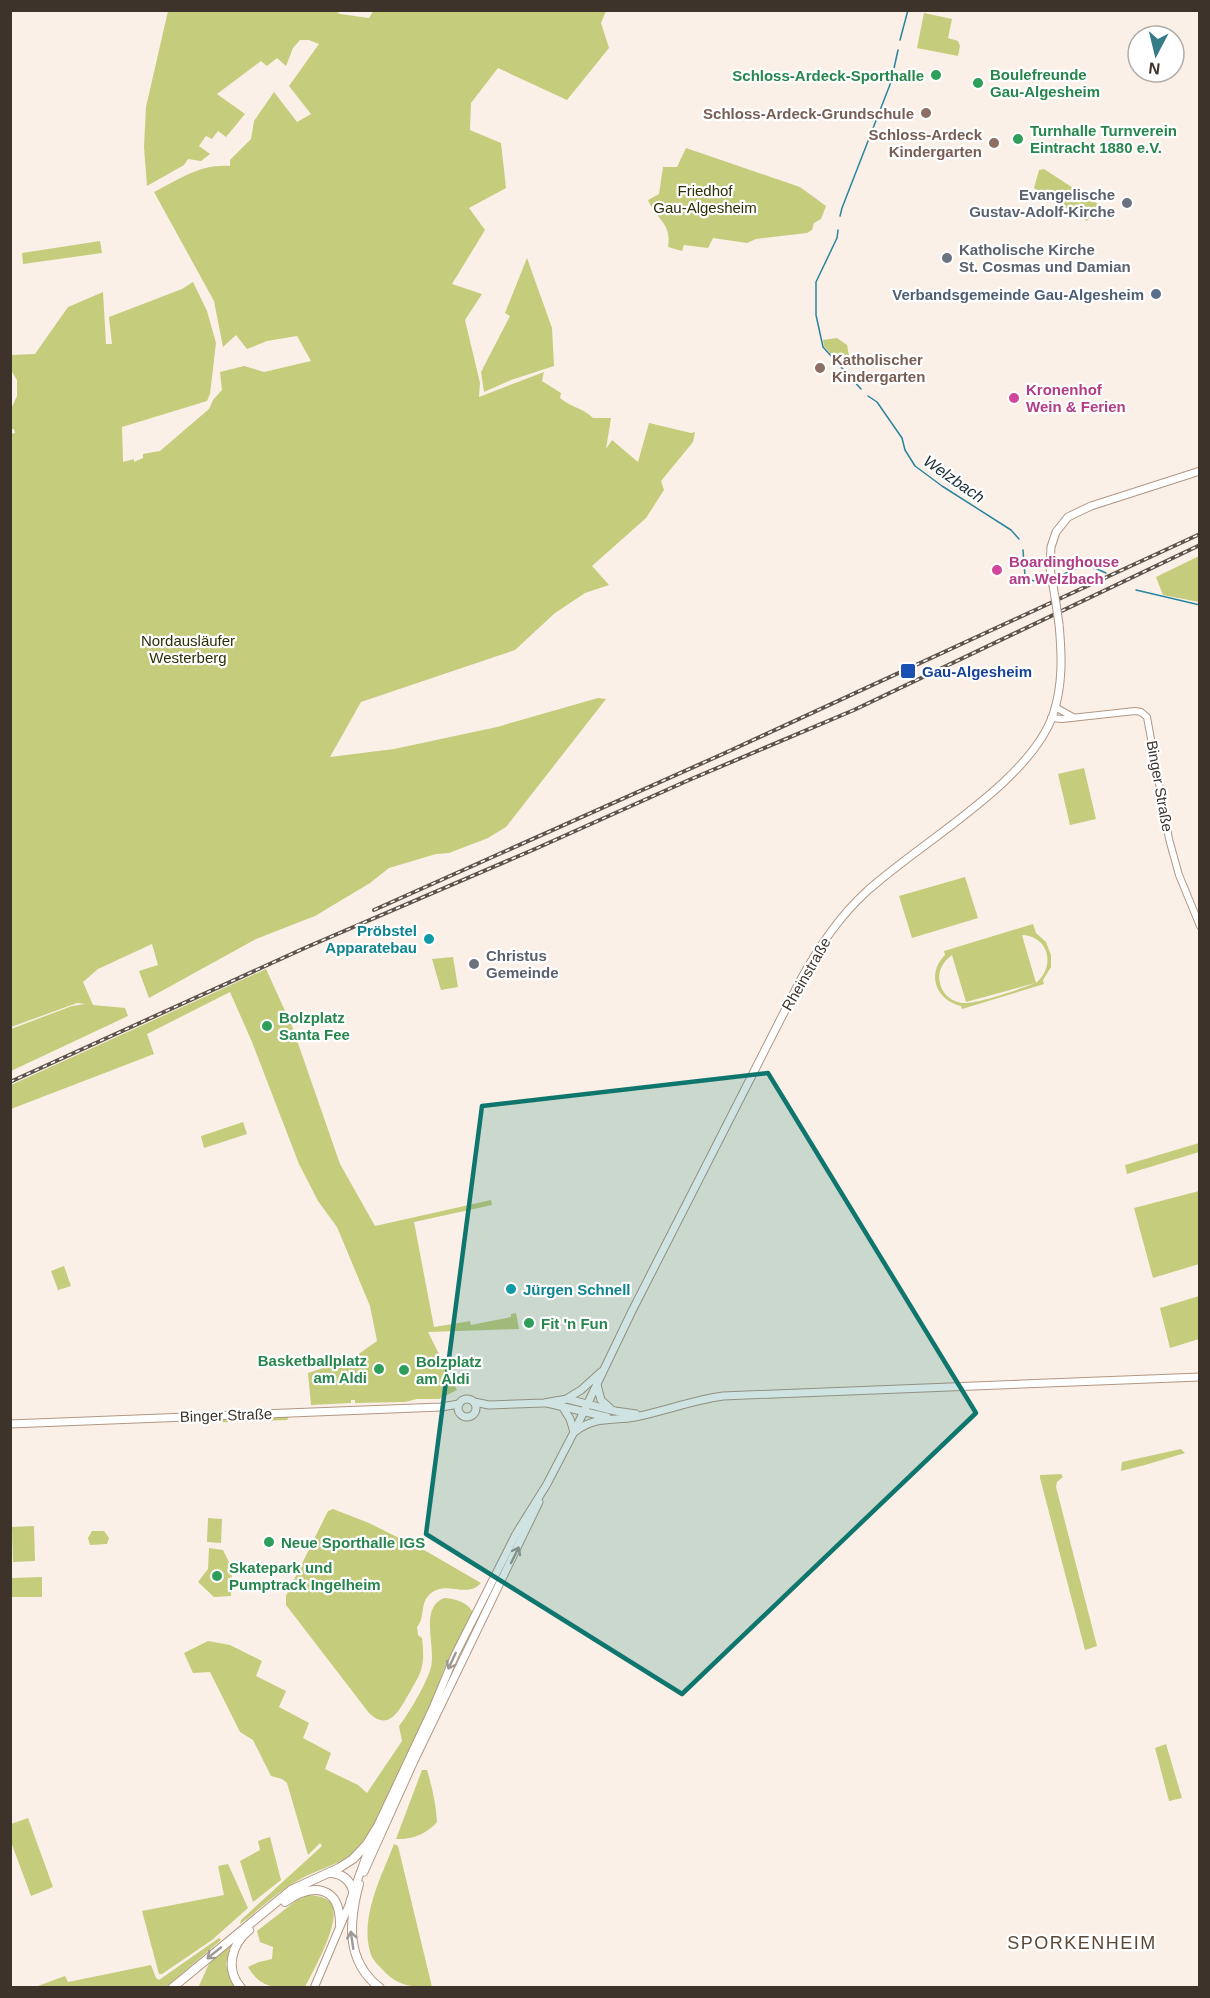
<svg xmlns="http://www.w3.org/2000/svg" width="1210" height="1998" font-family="Helvetica,sans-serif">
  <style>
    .green { fill: #c5cc7c; fill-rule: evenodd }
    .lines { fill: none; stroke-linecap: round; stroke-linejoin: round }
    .stream { stroke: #29849e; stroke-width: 1.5 }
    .tertiary-casing { stroke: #b19784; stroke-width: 8 }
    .secondary-casing { stroke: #b19784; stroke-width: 9 }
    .motorway-casing { stroke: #b19784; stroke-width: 10 }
    .tertiary { stroke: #fff; stroke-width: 6 }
    .secondary { stroke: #fff; stroke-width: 7 }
    .motorway { stroke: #fff; stroke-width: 8 }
    .rail-casing { stroke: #5f544c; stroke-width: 4 }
    .rail { stroke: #fff; stroke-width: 1.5; stroke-dasharray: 4.5; stroke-linecap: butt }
    .secondary-bridge-casing { stroke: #b19784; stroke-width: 9; stroke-linecap: butt }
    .secondary-bridge { stroke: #fff; stroke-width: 7 }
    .oneway { stroke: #9e9995 }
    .marked { fill: #0f766e; fill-opacity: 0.2; stroke: #0f766e; stroke-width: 4.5; stroke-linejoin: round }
    .leisure-dot { fill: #2e9e5b; stroke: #fff; stroke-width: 2 }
    .education-dot { fill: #8d6e63; stroke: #fff; stroke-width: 2 }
    .worship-dot { fill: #6b7280; stroke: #fff; stroke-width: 2 }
    .service-dot { fill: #5c6f8a; stroke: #fff; stroke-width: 2 }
    .hotel-dot { fill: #d1479c; stroke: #fff; stroke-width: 2 }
    .transit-dot { fill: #1a4fb4; stroke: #fff; stroke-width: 2 }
    .culture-dot { fill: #0f9aa8; stroke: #fff; stroke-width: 2 }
    .labels { text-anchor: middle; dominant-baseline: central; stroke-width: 4.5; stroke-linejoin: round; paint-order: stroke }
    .leisure-label { font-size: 15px; font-weight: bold; fill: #27864d; stroke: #fff; text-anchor: start }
    .education-label { font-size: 15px; font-weight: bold; fill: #785e54; stroke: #fff; text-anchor: end }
    .park-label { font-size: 15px; fill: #2d2f05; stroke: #fff }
    .worship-label { font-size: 15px; font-weight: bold; fill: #5b616d; stroke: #fff; text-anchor: start }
    .service-label { font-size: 15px; font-weight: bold; fill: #4e5e75; stroke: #fff; text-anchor: end }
    .hotel-label { font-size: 15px; font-weight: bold; fill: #b23c85; stroke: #fff; text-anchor: start }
    .transit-label { font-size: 15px; font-weight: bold; fill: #164399; stroke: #fff; text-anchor: start }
    .street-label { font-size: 15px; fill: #3d332b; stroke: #fff }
    .culture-label { font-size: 15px; font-weight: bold; fill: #0d838f; stroke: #fff; text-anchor: end }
    .water-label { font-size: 16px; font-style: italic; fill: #1a2e36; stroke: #fff }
    .quarter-label { font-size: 18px; letter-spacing: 1.5px; fill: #5d4736; stroke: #fff }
  </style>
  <rect width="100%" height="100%" fill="#fbf0e7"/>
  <g class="green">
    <path d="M336,11L340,14L369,18L374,10L606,11L601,23L609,48L567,100L498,68L471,103L470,130L501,143L506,188L469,208L485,230L452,284L482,294L465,320L480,383L479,397L544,372L542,381L561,393L560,398C570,407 584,408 593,418H611L606,449L612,440L638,462L649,423L691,433L695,432L693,442L661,481L664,490L646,518L592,566L609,585L585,593L555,613L515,650L361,702L330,757L394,749L497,727L598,698L606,699L506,827L488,838L449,853L436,854L389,868L370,883L315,916L256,939L149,998L139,971L158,965L152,944L98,969L83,982L93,1005L125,1008L128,1016L11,1071V1029L72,1006L86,1004L77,1003L11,1027L10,434L15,433L14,429H11V409L17,396V380L11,370V355L35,354L68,307L103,292L106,344H112L109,317L182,289L193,282L207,311L216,343L210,394L207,401L122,427L123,462L134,459V462L143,458V454L160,451L209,409L213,400L222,390L220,372L244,366L264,372L311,361L297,336L267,341L247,349L236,335L223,347L214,301L154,192C180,179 200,164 230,166V160L251,139L254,121L274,92L297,122L311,114L289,86L319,44L309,40H300L293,48L286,66L277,58L267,66L261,61L217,94L245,114L226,137L218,131L212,139L206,136L199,146L210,154L201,161L188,159L184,165L147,186L144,147L146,107L168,11Z"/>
    <polygon points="924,13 952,19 948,38 958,41 960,46 958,56 917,48"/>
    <path d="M686,148L800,187L826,206L821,219L814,223L812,230L807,233L756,239L747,243L713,238L708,248L684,245L682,251L668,247C672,222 656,220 648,200L659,194L663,167H677Z"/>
    <polygon points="1044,169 1098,204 1087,221 1034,188 1039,170"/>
    <polygon points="100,241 102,253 23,264 22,253"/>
    <polygon points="527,258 552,328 554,366 511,380 484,392 481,372 510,316 505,313"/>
    <polygon points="837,338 847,345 849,356 838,362 824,346 823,340"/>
    <polygon points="1199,556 1199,602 1163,595 1156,577"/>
    <polygon points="1084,768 1096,819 1070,825 1058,774"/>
    <polygon points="965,877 978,918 912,938 899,896"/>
    <path d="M1033,924L1036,933L1046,942L1051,955V967L1043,980L1044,984L962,1009L961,1006C936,1000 926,974 945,955L944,951ZM1022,935C1049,936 1056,966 1036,983ZM952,955L966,1002L1035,983C1021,989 977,1004 963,1003C952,1002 942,994 940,983C937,971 943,962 952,955Z"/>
    <polygon points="453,957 458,987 441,990 432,959"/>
    <polygon points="266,969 292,1026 340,1164 375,1226 491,1200 492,1205 414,1222 434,1327 470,1321 471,1325 511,1317 511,1314 516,1313 519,1329 428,1332 457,1390 439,1399 417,1399 405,1402 355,1403 355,1400 351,1400 351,1403 311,1405 308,1373 353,1358 377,1341 370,1306 337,1227 318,1201 299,1164 252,1042 230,992 147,1034 154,1054 11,1109 11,1085"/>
    <polygon points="243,1122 247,1134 204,1148 201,1136"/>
    <polygon points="1199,1143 1199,1152 1127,1174 1125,1165"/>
    <polygon points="1199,1191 1199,1264 1153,1278 1134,1208"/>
    <polygon points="64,1266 71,1286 58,1290 51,1271"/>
    <polygon points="1199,1296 1199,1339 1170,1348 1160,1308"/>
    <polygon points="286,1415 289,1417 287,1420 203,1423 200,1421 213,1418"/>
    <polygon points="1181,1449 1185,1453 1145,1465 1121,1471 1122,1462"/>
    <polygon points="1061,1474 1063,1477 1057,1482 1056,1487 1097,1646 1085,1650 1040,1478 1040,1475"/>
    <path d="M333,1509L369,1523L411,1544L412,1543L481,1583C467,1599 447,1580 431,1593C419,1603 426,1617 417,1627L418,1635L422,1638C423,1647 424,1657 422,1666C420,1676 414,1684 410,1692C400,1708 390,1733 369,1713L286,1605V1596L328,1511Z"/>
    <polygon points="208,1518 222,1519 221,1543 207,1542"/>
    <polygon points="34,1526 35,1561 13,1562 12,1527"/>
    <polygon points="92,1531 104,1531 109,1538 107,1544 90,1545 88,1538"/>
    <polygon points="209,1548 223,1550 232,1568 231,1596 214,1597 198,1582 208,1569"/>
    <polygon points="42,1577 42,1597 11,1597 11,1578"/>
    <path d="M444,1598C454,1598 468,1603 472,1611V1615L444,1669L435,1694L370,1833C350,1865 327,1864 297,1881C276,1893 259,1910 240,1924L241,1920L322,1846L320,1843L308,1855L287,1783L282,1779L271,1776L253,1740L240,1732L210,1672L193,1673L184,1653L208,1641L230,1645L262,1661L256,1676L286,1691L279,1707L309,1723L303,1738L331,1753L325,1769L358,1785L367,1793L402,1741L399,1726C408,1715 428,1681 431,1667C436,1646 419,1608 444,1598Z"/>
    <polygon points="1166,1744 1182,1798 1169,1801 1155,1748"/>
    <path d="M422,1770H427C432,1787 436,1804 437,1822C427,1834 411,1840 396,1839Z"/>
    <polygon points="28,1818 53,1887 31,1896 11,1842 11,1824"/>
    <polygon points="270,1837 281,1880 253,1902 240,1861 260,1850 258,1841"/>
    <path d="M394,1844L398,1846L432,1987C412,1988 395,1985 382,1969C378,1965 373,1960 371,1955C359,1918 381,1878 394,1844Z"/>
    <polygon points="228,1864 248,1908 212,1940 162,1974 159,1974 142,1911 224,1895 218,1866"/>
    <path d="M309,1895C317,1896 325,1896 331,1903C343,1919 313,1971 305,1987C279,1987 263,1992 248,1967L259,1962L272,1959L273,1947L260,1942L257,1931L297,1900Z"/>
    <polygon points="219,1938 221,1940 166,1987 35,1987 65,1976 68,1982 151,1965 156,1978 159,1980"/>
    <polygon points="229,1945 232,1945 226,1964 235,1987 198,1988 212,1957"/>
  </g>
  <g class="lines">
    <g class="stream">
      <polyline points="900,40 908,10"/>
      <polyline points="840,216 842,208 891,82 898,50"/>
      <polyline points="838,230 837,238 816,282 816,315 823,347 861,389"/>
      <polyline points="868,396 877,402 902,438 905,450 915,466 942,486 1011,530 1019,539"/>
      <polyline points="1023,550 1025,576 1028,580 1045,582"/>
      <polyline points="1064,574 1086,564 1106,573"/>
      <polyline points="1136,590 1200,605"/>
    </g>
    <g class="tertiary-casing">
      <g id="tertiary">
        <polyline points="1055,707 1073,717"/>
        <polyline points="1051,718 1062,719 1135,711 1141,712 1147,717 1169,839 1179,875 1200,926"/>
      </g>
    </g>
    <g class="secondary-casing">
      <g id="secondary">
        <polyline points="1055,597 1050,568 1051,547 1056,532 1068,517 1091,506 1200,471"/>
        <polyline points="597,1385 601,1400 610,1408"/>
        <polyline points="568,1398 581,1390 601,1372"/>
        <circle cx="467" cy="1408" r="9"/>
        <polyline points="474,1402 489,1405 544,1403 567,1399 615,1411 636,1414"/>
        <polyline points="547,1403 607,1417"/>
        <polyline points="562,1406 570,1419 574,1432"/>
        <polyline points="10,1424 441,1407 459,1404"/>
        <path d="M576,1431C595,1416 613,1421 635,1417C665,1411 693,1400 723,1396L1200,1377"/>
        <polyline points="364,1872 414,1761 539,1502"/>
        <path d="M350,1901L376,1829L433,1708L455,1655L516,1534L547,1484L574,1432L632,1311L800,981C818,948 838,918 865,893C919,843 1029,783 1053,715C1063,685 1062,655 1059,624"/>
        <polyline points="314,1988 352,1898"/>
      </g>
    </g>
    <g class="motorway-casing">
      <g id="motorway">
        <path d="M331,1873C343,1874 350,1880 353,1891"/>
        <path d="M359,1884C349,1921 345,1961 380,1988"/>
        <path d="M285,1902C313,1882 340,1886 340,1924"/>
        <polyline points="172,1988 291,1890 339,1868 353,1859 367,1844 376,1829"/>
        <path d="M241,1988C225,1969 231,1945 249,1930"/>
      </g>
    </g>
    <use href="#tertiary" class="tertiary"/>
    <use href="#secondary" class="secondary"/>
    <use href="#motorway" class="motorway"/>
    <g class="rail-casing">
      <g id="rail">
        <polyline points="374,910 725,753 1200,534"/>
        <polyline points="10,1082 307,947 535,849 689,780 854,710 1200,545"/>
      </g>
    </g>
    <use href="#rail" class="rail"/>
    <g class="secondary-bridge-casing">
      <polyline id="secondary-bridge" points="1055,597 1059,624"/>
    </g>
    <use href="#secondary-bridge" class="secondary-bridge"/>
  </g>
  <defs><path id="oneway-shaft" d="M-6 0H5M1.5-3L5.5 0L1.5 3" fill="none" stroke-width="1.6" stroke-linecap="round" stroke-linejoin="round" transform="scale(1.5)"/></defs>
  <g class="oneway">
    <use href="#oneway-shaft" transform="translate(515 1555) rotate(-64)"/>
    <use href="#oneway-shaft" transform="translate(452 1661) rotate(115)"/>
    <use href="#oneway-shaft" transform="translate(352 1940) rotate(-98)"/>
    <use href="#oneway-shaft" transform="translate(214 1953) rotate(141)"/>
  </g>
  <path class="marked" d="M768,1073L976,1413L682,1694L426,1534L482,1106Z"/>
  <g class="leisure-dot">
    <circle cx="936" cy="75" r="6"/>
    <circle cx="978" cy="83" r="6"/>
    <circle cx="1018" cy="139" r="6"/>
    <circle cx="267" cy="1026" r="6"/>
    <circle cx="529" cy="1323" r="6"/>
    <circle cx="379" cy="1369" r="6"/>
    <circle cx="404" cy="1370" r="6"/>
    <circle cx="269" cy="1542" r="6"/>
    <circle cx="217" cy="1576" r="6"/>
  </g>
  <g class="education-dot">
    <circle cx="926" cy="113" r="6"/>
    <circle cx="994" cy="143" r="6"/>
    <circle cx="820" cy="368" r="6"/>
  </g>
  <g class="worship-dot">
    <circle cx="1127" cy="203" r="6"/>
    <circle cx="947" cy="258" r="6"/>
    <circle cx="474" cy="964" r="6"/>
  </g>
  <circle class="service-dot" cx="1156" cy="294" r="6"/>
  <g class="hotel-dot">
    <circle cx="1014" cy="398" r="6"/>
    <circle cx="997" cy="570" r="6"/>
  </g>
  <rect class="transit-dot" x="900" y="663" width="16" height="16" rx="3"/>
  <g class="culture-dot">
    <circle cx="429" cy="939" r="6"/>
    <circle cx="511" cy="1289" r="6"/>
  </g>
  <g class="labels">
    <g class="leisure-label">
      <text x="990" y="74">Boulefreunde<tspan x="990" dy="17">Gau-Algesheim</tspan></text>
      <text x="924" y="75" text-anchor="end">Schloss-Ardeck-Sporthalle</text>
      <text x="1030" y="130">Turnhalle Turnverein<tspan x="1030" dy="17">Eintracht 1880 e.V.</tspan></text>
      <text x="279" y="1017">Bolzplatz<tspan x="279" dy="17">Santa Fee</tspan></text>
      <text x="541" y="1323">Fit 'n Fun</text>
      <text x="367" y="1360" text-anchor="end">Basketballplatz<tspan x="367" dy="17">am Aldi</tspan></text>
      <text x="416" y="1361">Bolzplatz<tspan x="416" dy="17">am Aldi</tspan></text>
      <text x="281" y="1542">Neue Sporthalle IGS</text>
      <text x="229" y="1567">Skatepark und<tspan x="229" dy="17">Pumptrack Ingelheim</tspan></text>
    </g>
    <g class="education-label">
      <text x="914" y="113">Schloss-Ardeck-Grundschule</text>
      <text x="982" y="134">Schloss-Ardeck<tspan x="982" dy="17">Kindergarten</tspan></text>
      <text x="832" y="359" text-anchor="start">Katholischer<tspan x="832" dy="17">Kindergarten</tspan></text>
    </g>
    <g class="park-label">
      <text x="705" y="190">Friedhof<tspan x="705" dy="17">Gau-Algesheim</tspan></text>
      <text x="188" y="640">Nordausläufer<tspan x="188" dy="17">Westerberg</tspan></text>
    </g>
    <g class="worship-label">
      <text x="1115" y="194" text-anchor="end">Evangelische<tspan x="1115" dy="17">Gustav-Adolf-Kirche</tspan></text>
      <text x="959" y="249">Katholische Kirche<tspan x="959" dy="17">St. Cosmas und Damian</tspan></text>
      <text x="486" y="955">Christus<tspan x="486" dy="17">Gemeinde</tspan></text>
    </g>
    <g class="service-label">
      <text x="1144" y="294">Verbandsgemeinde Gau-Algesheim</text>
    </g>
    <g class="hotel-label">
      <text x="1026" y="389">Kronenhof<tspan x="1026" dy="17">Wein &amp; Ferien</tspan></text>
      <text x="1009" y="561">Boardinghouse<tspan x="1009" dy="17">am Welzbach</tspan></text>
    </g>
    <g class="transit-label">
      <text x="922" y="671">Gau-Algesheim</text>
    </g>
    <g class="street-label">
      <text transform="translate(1160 786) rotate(80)">Binger Straße</text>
      <text transform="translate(806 974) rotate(-60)">Rheinstraße</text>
      <text transform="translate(226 1415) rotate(-2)">Binger Straße</text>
    </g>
    <g class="culture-label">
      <text x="417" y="930">Pröbstel<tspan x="417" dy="17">Apparatebau</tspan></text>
      <text x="523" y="1289" text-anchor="start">Jürgen Schnell</text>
    </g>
    <g class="water-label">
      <text transform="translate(954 479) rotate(35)">Welzbach</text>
    </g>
    <g class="quarter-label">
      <text x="1082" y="1943">SPORKENHEIM</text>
    </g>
  </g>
  <rect width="1210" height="1998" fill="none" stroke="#3d332b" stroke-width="24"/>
  <g transform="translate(1156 54) rotate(187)"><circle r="28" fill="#ffffff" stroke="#b1adaa" stroke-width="1.5"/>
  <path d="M0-4.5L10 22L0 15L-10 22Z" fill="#357b88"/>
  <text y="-9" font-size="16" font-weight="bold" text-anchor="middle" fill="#3d332b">N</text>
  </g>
</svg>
